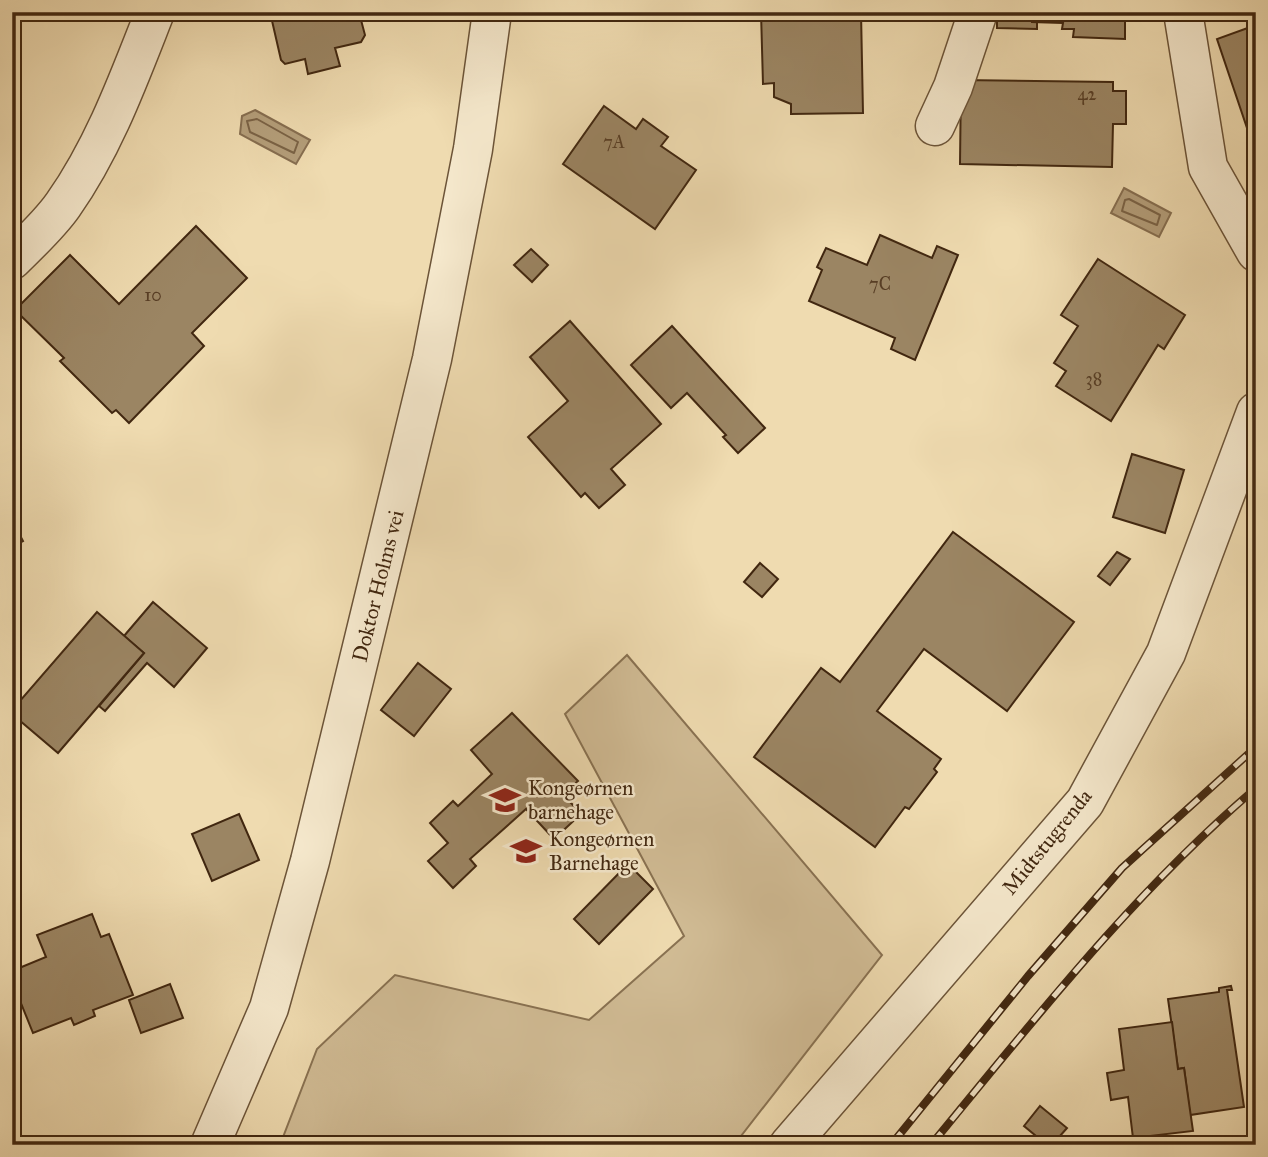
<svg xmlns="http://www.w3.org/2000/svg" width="1268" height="1157" font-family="'IM FELL Great Primer',serif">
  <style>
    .green { fill: #d1bc95; stroke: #897252; stroke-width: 2 }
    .water { fill: #b49e7a; stroke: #866e50; stroke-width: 2 }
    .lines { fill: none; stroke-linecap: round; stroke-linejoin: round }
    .shore { stroke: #7a6245; stroke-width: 2 }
    .building { fill: #9b8563; stroke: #412710; stroke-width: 2 }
    .minor-casing { stroke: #6c5438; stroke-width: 41 }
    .minor { stroke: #f5e8cc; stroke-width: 38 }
    .rail-casing { stroke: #412710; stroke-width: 8 }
    .rail { stroke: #f5e8cc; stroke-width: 5; stroke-dasharray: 16; stroke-linecap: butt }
    .labels { text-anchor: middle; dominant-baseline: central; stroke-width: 5; stroke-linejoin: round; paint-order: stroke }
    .number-label { font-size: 18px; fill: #583e25 }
    .street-label { font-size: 21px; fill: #412710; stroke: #f5e8cc }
    .poi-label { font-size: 21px; fill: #412710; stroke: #f5e8cc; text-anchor: start }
  </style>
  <rect width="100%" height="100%" fill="#efdbb0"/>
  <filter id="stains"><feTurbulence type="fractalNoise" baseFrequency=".00286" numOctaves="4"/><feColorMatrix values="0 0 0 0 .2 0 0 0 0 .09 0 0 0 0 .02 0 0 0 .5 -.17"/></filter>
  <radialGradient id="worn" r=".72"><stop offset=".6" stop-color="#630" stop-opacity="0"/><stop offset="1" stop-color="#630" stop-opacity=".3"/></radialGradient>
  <polygon class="green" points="627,655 882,955 734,1145 280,1145 317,1049 395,975 589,1020 684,936 565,714"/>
  <g class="water">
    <polygon points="255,110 310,140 296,164 240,134 242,116"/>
    <polygon points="1124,188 1171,213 1159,237 1111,213"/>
  </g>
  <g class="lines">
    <g class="shore">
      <polygon points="257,119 298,142 294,153 250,132 247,121"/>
      <polygon points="1129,199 1160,215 1157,225 1122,211 1125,200"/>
    </g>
  </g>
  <g class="building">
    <polygon points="270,12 351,12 352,17 361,20 365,35 361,42 335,48 340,66 308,74 305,59 285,64 281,60"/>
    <polygon points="761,12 861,12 863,113 791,114 791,104 774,97 774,83 763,84"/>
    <polygon points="997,12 1032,12 1032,22 1037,22 1037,29 997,28"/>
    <polygon points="1032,12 1125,12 1125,39 1073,37 1074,29 1062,29 1063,23 1032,22"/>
    <polygon points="1256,25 1256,125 1247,128 1217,39"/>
    <polygon points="961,80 1113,82 1113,91 1126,91 1126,124 1113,124 1112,167 960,164"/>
    <polygon points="604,106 636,129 643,119 668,137 661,146 696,170 655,229 563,164"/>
    <polygon points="196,226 247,278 192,333 204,346 129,423 116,410 112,413 60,361 64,358 15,310 70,255 119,304"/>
    <polygon points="880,235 932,258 937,246 958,255 915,360 891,349 895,338 809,301 822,270 817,267 826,248 867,265"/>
    <polygon points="531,249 548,265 532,282 514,265"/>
    <polygon points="1098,259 1185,315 1164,349 1158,345 1111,421 1056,386 1066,371 1054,363 1078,326 1061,315"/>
    <polygon points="570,321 661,424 611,469 625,485 599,508 585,493 581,497 528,437 568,401 530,357"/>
    <polygon points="672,326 765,428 738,453 723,437 726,435 687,393 671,408 631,365"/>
    <polygon points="1132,454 1184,470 1165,533 1113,517"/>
    <polygon points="12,520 23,541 12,547"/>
    <polygon points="953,532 1074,622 1007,711 924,649 877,711 941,759 934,769 937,772 909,809 905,807 875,847 754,757 821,668 840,682"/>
    <polygon points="1117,552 1130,559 1110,585 1098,576"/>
    <polygon points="760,563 778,579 762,597 744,582"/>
    <polygon points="153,602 207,648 174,687 147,663 105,711 99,706 144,653 124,636"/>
    <polygon points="97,612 144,653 58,753 12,714 12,710"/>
    <polygon points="418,663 451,689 414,736 381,710"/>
    <polygon points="512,713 578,781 563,794 581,814 554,839 526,809 470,859 476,866 453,888 428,861 448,843 430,823 453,801 458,806 492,774 471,750"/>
    <polygon points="239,814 259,860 212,881 192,834"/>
    <polygon points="628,864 653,889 599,944 574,919"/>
    <polygon points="92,914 101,937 109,934 133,995 93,1010 95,1016 74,1025 71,1018 33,1033 12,981 12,971 46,957 37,935"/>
    <polygon points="170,984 183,1018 141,1033 129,1000"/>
    <polygon points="1231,986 1232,990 1227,990 1244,1107 1190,1115 1184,1068 1178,1069 1168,999 1219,992 1219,988"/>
    <polygon points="1172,1022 1178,1069 1184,1068 1193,1131 1133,1138 1128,1097 1111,1100 1107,1073 1124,1070 1119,1029"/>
    <polygon points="1040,1106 1067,1128 1052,1145 1047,1145 1024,1126"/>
  </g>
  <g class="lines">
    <g class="minor-casing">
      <g id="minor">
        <polyline points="1183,12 1208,167 1256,252"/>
        <polyline points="935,126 953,87 978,12"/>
        <path d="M12,260C29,243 49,225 63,205C104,147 129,78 155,12"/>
        <polyline points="210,1145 269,1008 310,861 432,359 473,149 492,12"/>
        <polyline points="789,1145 1085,802 1166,653 1256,412"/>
      </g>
    </g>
    <use href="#minor" class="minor"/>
    <g class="rail-casing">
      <g id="rail">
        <polyline points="891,1145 1028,976 1122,868 1256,747"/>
        <path d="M931,1145C1034,1020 1133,893 1256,788"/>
      </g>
    </g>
    <use href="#rail" class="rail"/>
  </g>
  <defs>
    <g id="school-bare" transform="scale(2.415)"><path d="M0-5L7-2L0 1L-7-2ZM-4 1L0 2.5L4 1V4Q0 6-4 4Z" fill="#8f2418" stroke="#f5e8cc" stroke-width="2.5" paint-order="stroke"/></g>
  </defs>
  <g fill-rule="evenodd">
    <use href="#school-bare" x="505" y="800"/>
    <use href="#school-bare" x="526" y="851"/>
  </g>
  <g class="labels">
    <g class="number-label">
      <text x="1087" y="94">42</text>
      <text x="614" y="142">7A</text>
      <text x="880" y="284">7C</text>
      <text x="153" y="295">10</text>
      <text x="1094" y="379">38</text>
    </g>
    <g class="street-label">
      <text transform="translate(378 586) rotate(-76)">Doktor Holms vei</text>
      <text transform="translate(1047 842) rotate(-51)">Midtstugrenda</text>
    </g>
    <g class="poi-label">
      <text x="528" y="788">Kongeørnen<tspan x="528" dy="24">barnehage</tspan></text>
      <text x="549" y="839">Kongeørnen<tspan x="549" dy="24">Barnehage</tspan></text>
    </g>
  </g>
  <rect width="1268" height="1157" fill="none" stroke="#efdbb0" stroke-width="42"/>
  <rect x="14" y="14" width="1240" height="1129" fill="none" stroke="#412710" stroke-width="3.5"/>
  <rect x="21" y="21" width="1226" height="1115" fill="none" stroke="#412710" stroke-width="2"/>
  <rect width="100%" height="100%" filter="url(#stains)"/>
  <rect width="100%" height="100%" fill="url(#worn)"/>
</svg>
